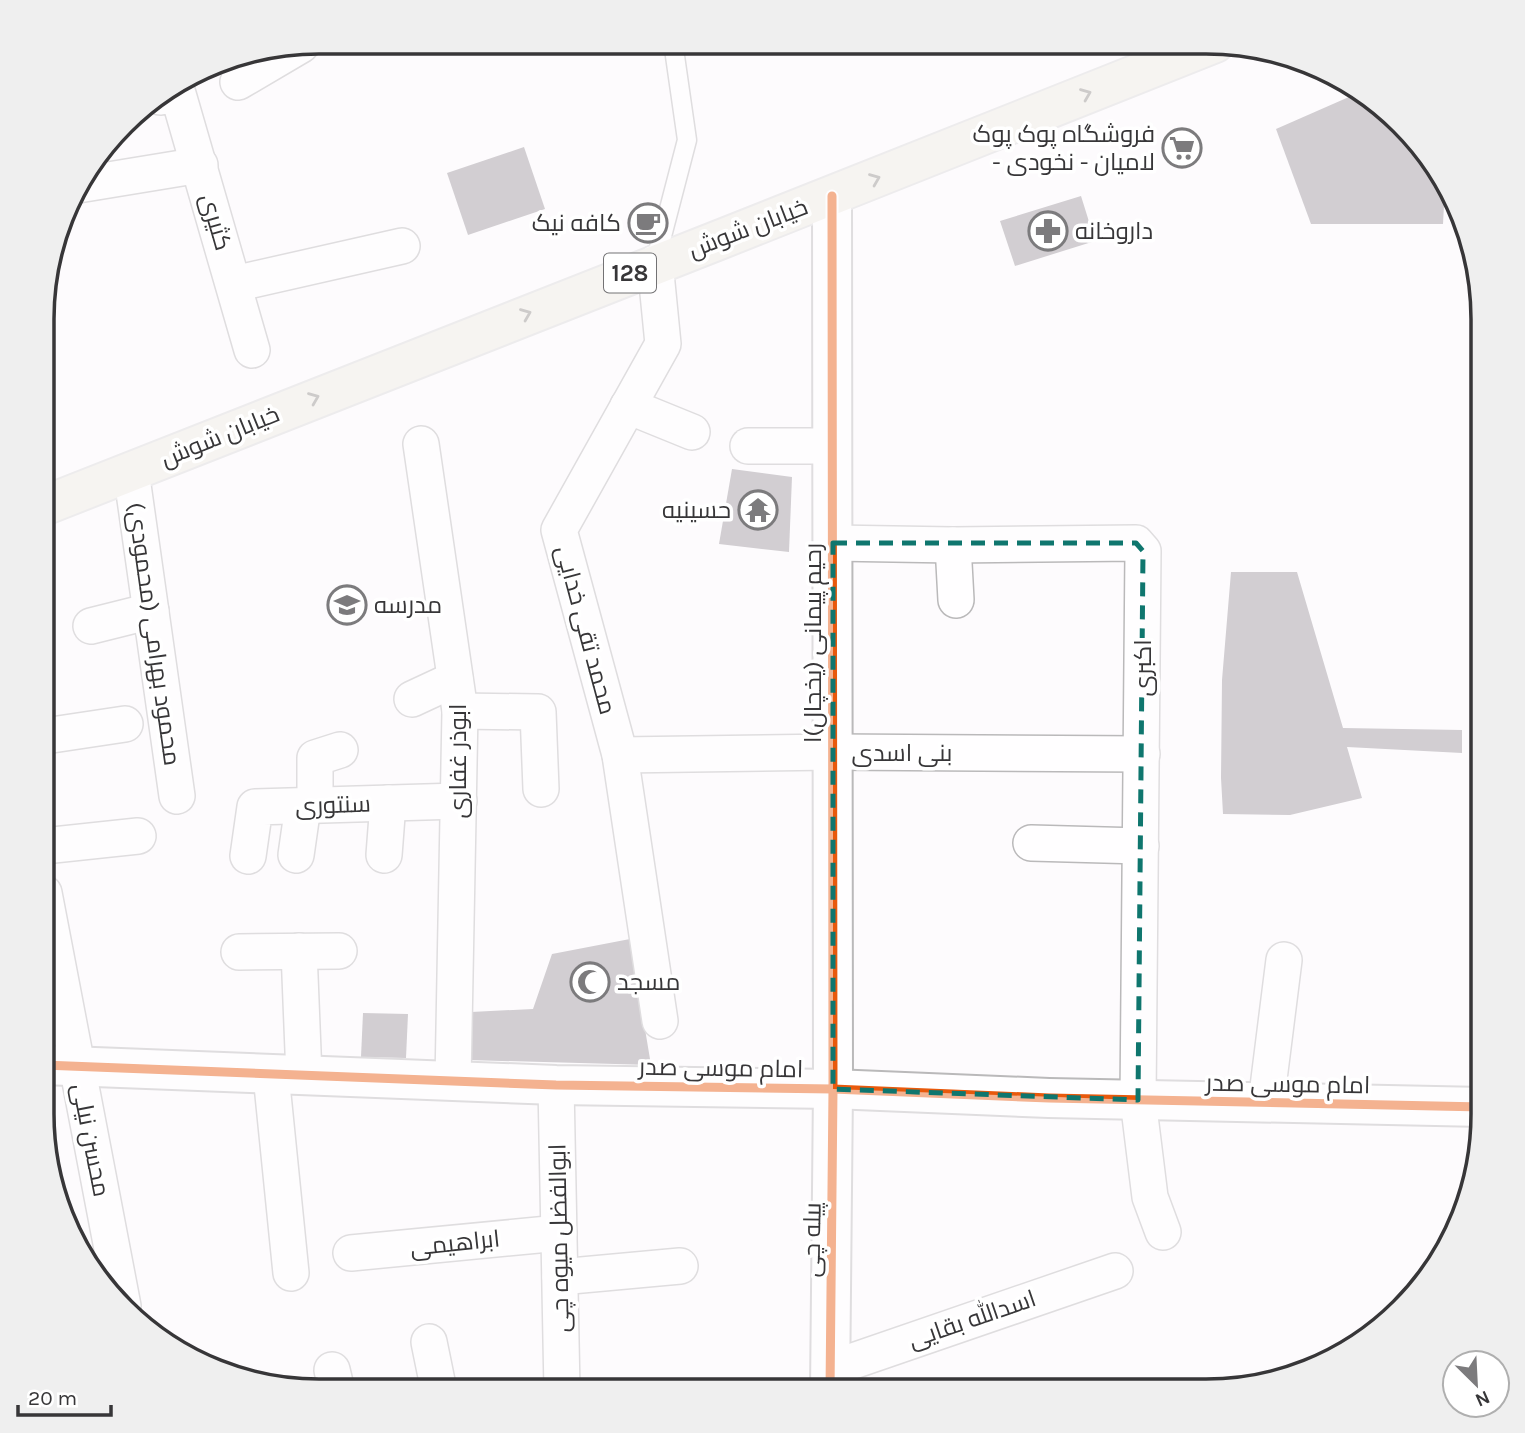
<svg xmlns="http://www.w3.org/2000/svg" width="1525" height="1433" font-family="Karla,Cairo,sans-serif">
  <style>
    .building { fill: #9d979e }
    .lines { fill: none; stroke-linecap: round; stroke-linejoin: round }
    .service-casing { stroke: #bab9ba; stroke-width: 21 }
    .minor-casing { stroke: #bab9ba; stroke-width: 38 }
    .tertiary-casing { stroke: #bab9ba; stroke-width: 42 }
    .primary-casing { stroke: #dad9da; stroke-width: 42 }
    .service { stroke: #fffeff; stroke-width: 18 }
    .minor { stroke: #fffeff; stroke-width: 35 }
    .tertiary { stroke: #fffeff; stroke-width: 38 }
    .primary { stroke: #eeebe2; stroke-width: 38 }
    .cycleway-casing { stroke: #fff; stroke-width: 13 }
    .cycleway { stroke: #e8590c; stroke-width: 9 }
    .oneway { stroke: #92908d }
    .marked { fill: none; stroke: #0f766e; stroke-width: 5; stroke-dasharray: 14 9; stroke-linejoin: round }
    .labels { text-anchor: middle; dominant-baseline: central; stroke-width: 7; stroke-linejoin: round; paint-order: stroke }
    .shield { fill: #fff; stroke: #737274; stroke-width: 2 }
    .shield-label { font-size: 23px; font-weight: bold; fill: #373638 }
    .poi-label { font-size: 24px; fill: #373638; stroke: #fff; text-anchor: end }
    .street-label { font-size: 24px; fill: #373638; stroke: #fff }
    .rim { fill: none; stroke: #373638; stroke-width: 3.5 }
  </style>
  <rect width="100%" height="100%" fill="#fdfbfd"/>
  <g class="building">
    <polygon points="914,42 944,42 919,53"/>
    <polygon points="1358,93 1414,137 1445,186 1443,224 1311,224 1276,129"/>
    <polygon points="524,147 545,209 468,235 447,173"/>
    <polygon points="1081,196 1095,241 1015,266 1000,221"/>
    <polygon points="732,469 792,477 789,552 719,544"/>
    <polygon points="1231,572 1297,572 1343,728 1462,730 1462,753 1347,747 1362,798 1290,815 1223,814 1221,778 1222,680"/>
    <polygon points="630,939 651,1065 468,1060 471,1012 533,1009 552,954"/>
    <polygon points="363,1013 408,1014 406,1058 361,1057"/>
    <polygon points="43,1091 49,1091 55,1122 43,1124"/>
  </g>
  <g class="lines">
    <g class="service-casing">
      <polyline id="service" points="655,263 687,140 673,42"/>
    </g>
    <g class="minor-casing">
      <g id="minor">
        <polyline points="238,82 301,45"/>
        <polyline points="160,97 178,94 252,350"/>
        <polyline points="78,185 200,165"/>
        <polyline points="655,263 663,344 559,530 620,755 660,1021"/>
        <polyline points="234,284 402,246"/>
        <polyline points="628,406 692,432"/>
        <polyline points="421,444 460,711 453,1081"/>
        <polyline points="748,446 832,446"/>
        <polyline points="131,471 177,796"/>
        <polyline points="833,543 953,545 1136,543 1143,551 1138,1100 1150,1197 1163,1232"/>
        <polyline points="953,545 956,600"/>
        <polyline points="91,626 151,611"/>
        <polyline points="412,699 455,679"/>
        <polyline points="460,711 538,712 541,789"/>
        <polyline points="45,736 125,724"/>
        <polyline points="620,755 833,752 1142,754"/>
        <polyline points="315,805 315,758 340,750"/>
        <polyline points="1031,843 1141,846"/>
        <polyline points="44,846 138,836"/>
        <polyline points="296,855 303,806"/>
        <polyline points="384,855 388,803"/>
        <polyline points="248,856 255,807 459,801"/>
        <polyline points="44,893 123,1306"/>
        <polyline points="299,951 304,1076"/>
        <polyline points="239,952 339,951"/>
        <polyline points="271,1075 291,1273"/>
        <polyline points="556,1085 562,1391"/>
        <polyline points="1266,1103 1284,960"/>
        <polyline points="351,1253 559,1233"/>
        <polyline points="560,1277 680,1266"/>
        <polyline points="429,1342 439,1391"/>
        <polyline points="830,1369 1115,1271"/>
        <polyline points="332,1370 337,1391"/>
      </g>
    </g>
    <g class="tertiary-casing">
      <g id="tertiary">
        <polyline points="43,1065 556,1085 833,1089 1049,1098 1483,1107"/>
        <polyline points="830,1391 833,1089 832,196"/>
      </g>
    </g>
    <g class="primary-casing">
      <path id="primary" d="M46,505C436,351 826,199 1215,43"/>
    </g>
    <use href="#service" class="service"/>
    <use href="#minor" class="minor"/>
    <use href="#tertiary" class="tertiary"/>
    <use href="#primary" class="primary"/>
    <g class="cycleway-casing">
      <g id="cycleway">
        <polyline points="43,1065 556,1085 833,1089 1049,1098 1483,1107"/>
        <polyline points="830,1391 833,1089 832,196"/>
      </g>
    </g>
    <use href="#cycleway" class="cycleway"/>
  </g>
  <defs><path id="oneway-chevron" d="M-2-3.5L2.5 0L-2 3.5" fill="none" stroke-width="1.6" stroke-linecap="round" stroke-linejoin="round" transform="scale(1.75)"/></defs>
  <g class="oneway">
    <use href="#oneway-chevron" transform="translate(1086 94) rotate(-22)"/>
    <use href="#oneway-chevron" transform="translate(875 179) rotate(-22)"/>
    <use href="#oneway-chevron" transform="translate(526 314) rotate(-22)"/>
    <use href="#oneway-chevron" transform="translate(314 398) rotate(-22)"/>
  </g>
  <path d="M0 0H1525V1433H0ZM833,543H1136L1143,551L1138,1100L833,1089Z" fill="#fdfbfd" fill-opacity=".55" fill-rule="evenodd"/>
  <path class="marked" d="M833,543H1136L1143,551L1138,1100L833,1089Z"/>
  <defs>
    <g id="supermarket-ring" transform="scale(2.0125)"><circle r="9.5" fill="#fff" stroke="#7c7b7d" stroke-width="1.5"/><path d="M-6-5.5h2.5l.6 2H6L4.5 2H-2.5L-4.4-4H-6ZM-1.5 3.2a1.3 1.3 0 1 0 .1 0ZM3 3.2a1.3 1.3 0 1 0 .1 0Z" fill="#7c7b7d"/></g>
    <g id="cafe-ring" transform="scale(2.0125)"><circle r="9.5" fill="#fff" stroke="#7c7b7d" stroke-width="1.5"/><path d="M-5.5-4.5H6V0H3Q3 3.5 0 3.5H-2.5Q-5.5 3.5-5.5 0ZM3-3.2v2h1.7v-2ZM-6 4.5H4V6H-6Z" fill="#7c7b7d"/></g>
    <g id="pharmacy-ring" transform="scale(2.0125)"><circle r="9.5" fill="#fff" stroke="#7c7b7d" stroke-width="1.5"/><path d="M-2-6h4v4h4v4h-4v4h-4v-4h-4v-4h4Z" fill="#7c7b7d"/></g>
    <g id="temple-ring" transform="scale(2.0125)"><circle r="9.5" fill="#fff" stroke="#7c7b7d" stroke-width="1.5"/><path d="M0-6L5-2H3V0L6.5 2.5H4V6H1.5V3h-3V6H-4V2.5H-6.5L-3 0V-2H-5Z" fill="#7c7b7d"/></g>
    <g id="school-ring" transform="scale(2.0125)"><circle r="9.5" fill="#fff" stroke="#7c7b7d" stroke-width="1.5"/><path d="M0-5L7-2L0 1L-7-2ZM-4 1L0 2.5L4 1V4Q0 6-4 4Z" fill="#7c7b7d"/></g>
    <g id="mosque-ring" transform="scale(2.0125)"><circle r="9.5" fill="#fff" stroke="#7c7b7d" stroke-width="1.5"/><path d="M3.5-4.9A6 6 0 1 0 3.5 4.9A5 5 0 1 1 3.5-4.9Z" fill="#7c7b7d"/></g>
  </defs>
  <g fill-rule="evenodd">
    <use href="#supermarket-ring" x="1182" y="148"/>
    <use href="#cafe-ring" x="648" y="223"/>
    <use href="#pharmacy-ring" x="1048" y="231"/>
    <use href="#temple-ring" x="758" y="510"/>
    <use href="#school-ring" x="347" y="605"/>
    <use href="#mosque-ring" x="590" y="982"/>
  </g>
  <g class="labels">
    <rect class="shield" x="604" y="253.5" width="52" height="39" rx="5"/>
    <g class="shield-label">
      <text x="630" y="273">128</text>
    </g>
    <g class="poi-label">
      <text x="1155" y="134">فروشگاه پوک پوک<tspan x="1155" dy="28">- لاميان - نخودی</tspan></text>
      <text x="621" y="223">کافه نیک</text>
      <text x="1075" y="231" text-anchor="start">داروخانه</text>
      <text x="731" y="510">حسینیه</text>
      <text x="374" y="605" text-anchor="start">مدرسه</text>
      <text x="617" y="982" text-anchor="start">مسجد</text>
    </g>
    <g class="street-label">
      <text transform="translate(216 222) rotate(74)">کثیری</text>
      <text transform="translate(748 228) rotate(-21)">خیابان شوش</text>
      <text transform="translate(220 436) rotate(-22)">خیابان شوش</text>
      <text transform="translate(586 630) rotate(75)">محمد تقی خدایی</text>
      <text transform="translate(154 634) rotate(82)">محمود بهرامی (محمودی)</text>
      <text transform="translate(813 643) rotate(-90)">رحیم پیمانی (یخچال)ا</text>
      <text transform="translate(1143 668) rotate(-90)">اکبری</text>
      <text x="902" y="753">بنی اسدی</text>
      <text transform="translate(458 761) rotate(-90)">ابوذر غفاری</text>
      <text transform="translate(333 805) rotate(-2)">سنتوری</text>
      <text transform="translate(721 1068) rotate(1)">امام موسی صدر</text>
      <text transform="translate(1288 1084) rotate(1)">امام موسی صدر</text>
      <text transform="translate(91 1140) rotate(79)">محسن نیلی</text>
      <text transform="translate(559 1238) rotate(-91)">ابوالفضل میوه چی</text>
      <text transform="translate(812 1240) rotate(-89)">پیله چی</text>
      <text transform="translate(455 1243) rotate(-6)">ابراهیمی</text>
      <text transform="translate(972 1319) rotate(-19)">اسدالله بقایی</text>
    </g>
  </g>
  <path d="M0 0H1525V1433H0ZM319 54H1206A265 265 0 0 1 1471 319V1114A265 265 0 0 1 1206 1379H319A265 265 0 0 1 54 1114V319A265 265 0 0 1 319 54Z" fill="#efefef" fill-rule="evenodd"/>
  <path class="rim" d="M319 54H1206A265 265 0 0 1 1471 319V1114A265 265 0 0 1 1206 1379H319A265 265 0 0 1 54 1114V319A265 265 0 0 1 319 54Z"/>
  <g transform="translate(1476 1384) rotate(156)"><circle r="33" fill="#ffffff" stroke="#afafaf" stroke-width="2"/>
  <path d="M0-5L12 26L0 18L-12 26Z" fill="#7c7b7d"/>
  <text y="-10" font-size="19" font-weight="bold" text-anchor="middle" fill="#373638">N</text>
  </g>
  <path d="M18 1405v10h93v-10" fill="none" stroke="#373638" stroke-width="3.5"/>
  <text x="28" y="1405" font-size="21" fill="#373638" stroke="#ffffff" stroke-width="5" paint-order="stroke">20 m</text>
</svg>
